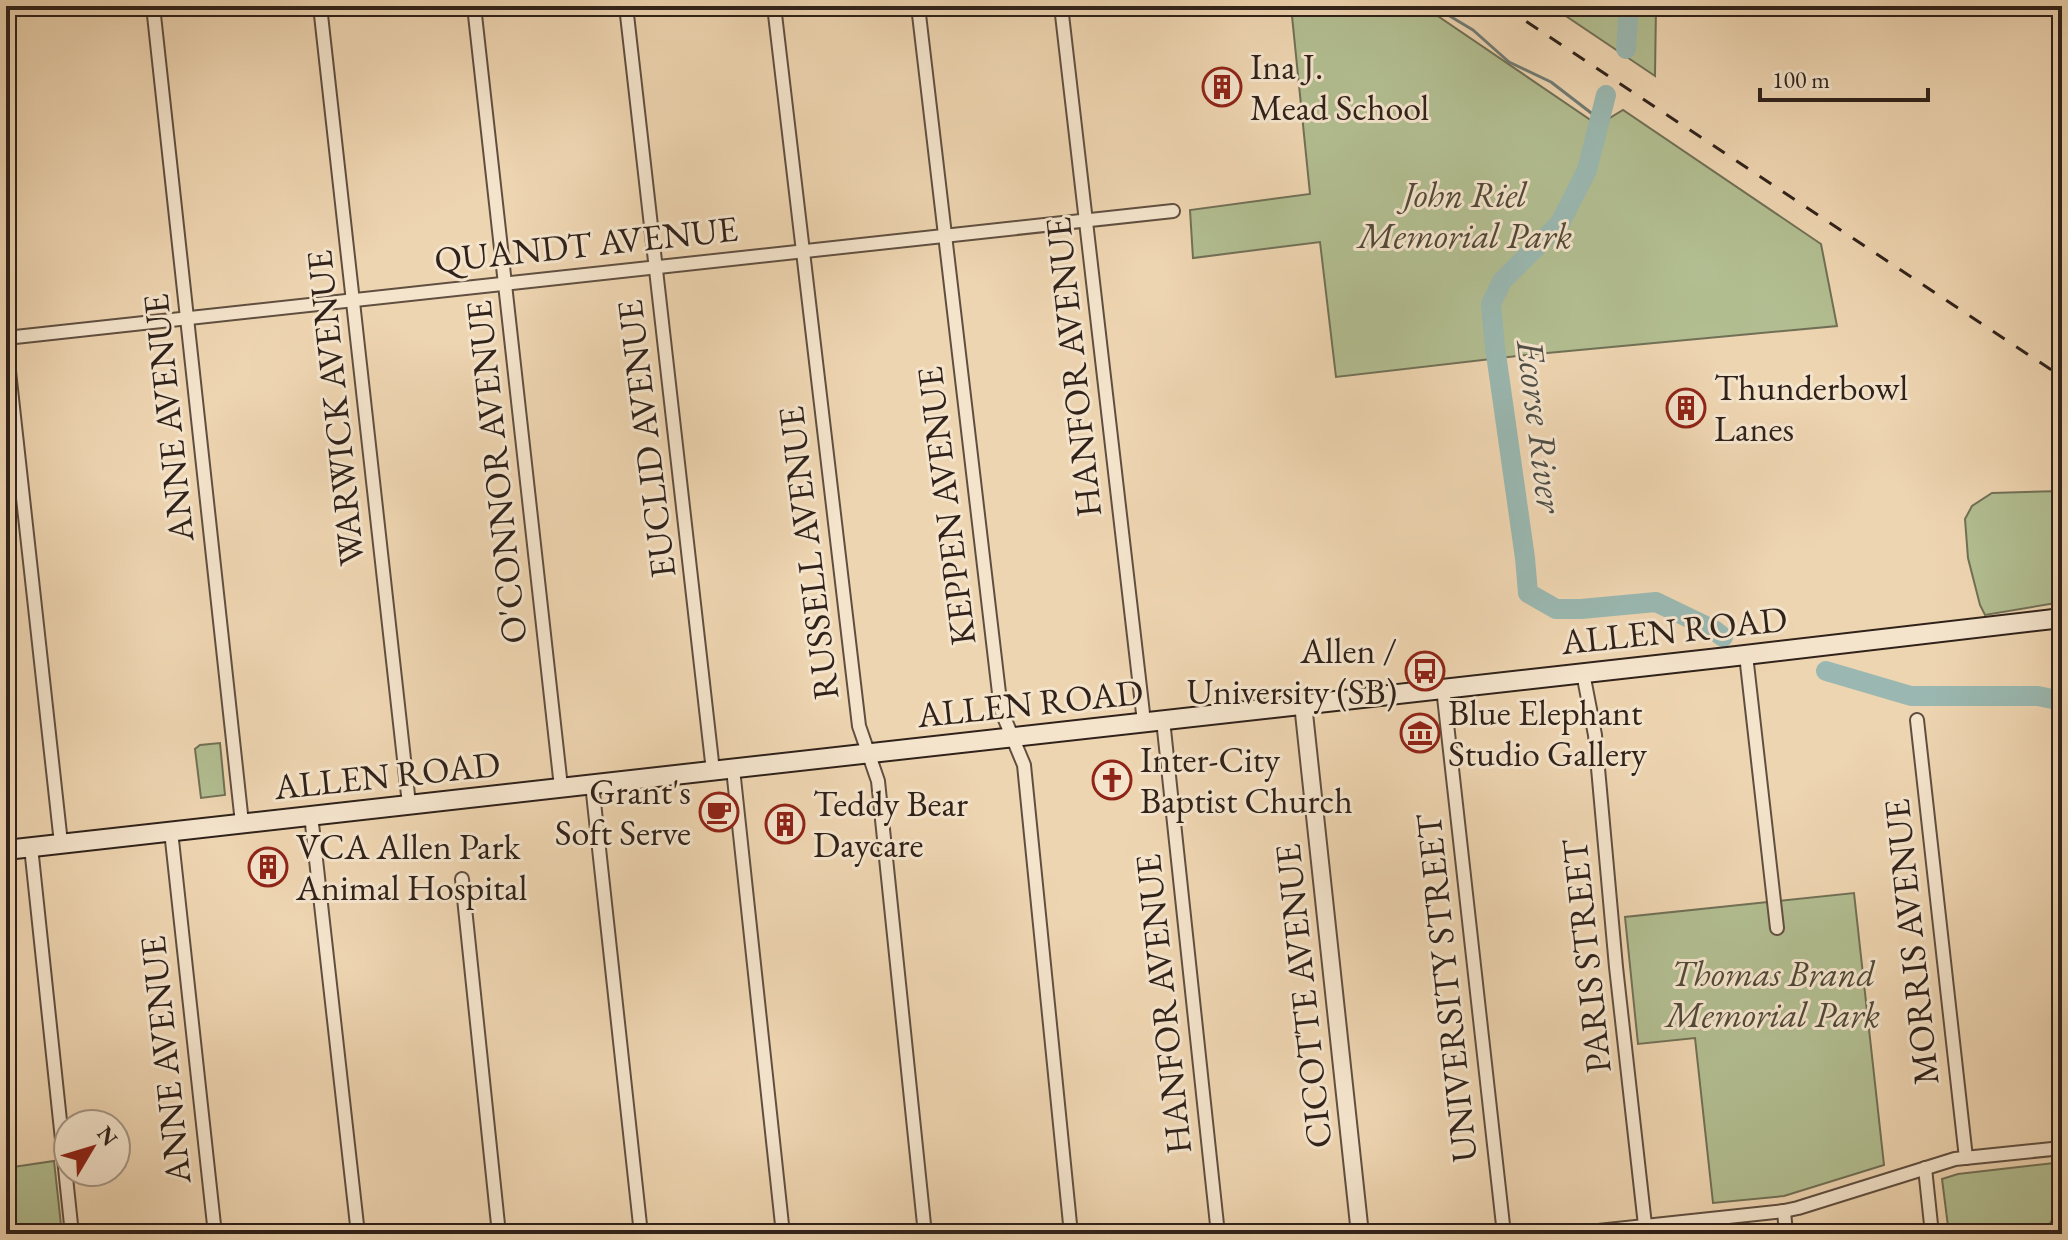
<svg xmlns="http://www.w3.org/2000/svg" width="2068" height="1240" font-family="'EB Garamond',serif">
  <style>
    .green { fill: #b2be91; stroke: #717056; stroke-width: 2 }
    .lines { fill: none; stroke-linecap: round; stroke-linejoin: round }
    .stream { stroke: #707c75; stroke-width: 3 }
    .river { stroke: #9ab8b1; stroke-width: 20 }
    .minor-casing { stroke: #604f40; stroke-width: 16 }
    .tertiary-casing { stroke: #604f40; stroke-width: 20 }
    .secondary-casing { stroke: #30221a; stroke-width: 22 }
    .minor { stroke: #f4e4cc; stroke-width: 12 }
    .tertiary { stroke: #f4e4cc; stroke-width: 16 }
    .secondary { stroke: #f4e4cc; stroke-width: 18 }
    .rail { stroke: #30221a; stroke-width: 3; stroke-dasharray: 14 14; stroke-linecap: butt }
    .labels { text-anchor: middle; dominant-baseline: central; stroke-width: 6; stroke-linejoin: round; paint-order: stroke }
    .poi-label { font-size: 36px; fill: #30221a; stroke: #f4e4cc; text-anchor: start }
    .park-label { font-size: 36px; font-style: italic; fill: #504938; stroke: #f4e4cc }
    .street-label { font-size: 36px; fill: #30221a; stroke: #f4e4cc }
    .water-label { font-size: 38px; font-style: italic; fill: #504f47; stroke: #f4e4cc }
  </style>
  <rect width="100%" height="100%" fill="#eed5b1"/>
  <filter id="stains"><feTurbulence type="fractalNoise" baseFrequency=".0025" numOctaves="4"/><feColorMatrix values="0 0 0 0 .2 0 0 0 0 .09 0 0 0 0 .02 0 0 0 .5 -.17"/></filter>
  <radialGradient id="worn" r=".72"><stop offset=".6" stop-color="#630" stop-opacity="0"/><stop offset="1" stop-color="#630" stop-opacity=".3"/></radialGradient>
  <g class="green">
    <polygon points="1291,6 1423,6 1598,125 1623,110 1821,244 1837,326 1526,355 1336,377 1320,242 1193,258 1190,210 1310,194"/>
    <polygon points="1551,6 1656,6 1655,76"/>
    <polygon points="2062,491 2062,602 1985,615 1980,605 1968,558 1965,519 1972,506 1992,493"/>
    <polygon points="220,743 225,795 201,798 195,749 200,745"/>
    <polygon points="1854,893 1884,1165 1784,1196 1713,1203 1695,1038 1638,1044 1625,917"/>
    <polygon points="54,1161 62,1234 6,1234 6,1168"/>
    <polygon points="2054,1163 2059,1209 2049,1225 2051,1234 1949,1234 1942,1179 1958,1174"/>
  </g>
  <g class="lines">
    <polyline class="stream" points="1433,6 1473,30 1509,62 1551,82 1599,119"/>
    <g class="river">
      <polyline points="1626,49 1629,6"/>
      <polyline points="1606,95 1587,170 1560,223 1502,281 1491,304 1495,347 1525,558 1528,593 1556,609 1581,609 1656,602 1714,630 1723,637"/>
      <polyline points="1826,671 1911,696 2038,696 2062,701"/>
    </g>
    <g class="minor-casing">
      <g id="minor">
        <polyline points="153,6 242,823"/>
        <polyline points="320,6 409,804"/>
        <polyline points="474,6 561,787"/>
        <polyline points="626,6 713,771"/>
        <polyline points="774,6 859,726 878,781 925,1234"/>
        <polyline points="918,6 1001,710 1024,765 1071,1234"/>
        <polyline points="1061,6 1144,722"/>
        <polyline points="6,338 1173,211"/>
        <polyline points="6,344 61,843"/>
        <polyline points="1746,655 1777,928"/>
        <polyline points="1583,673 1595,735 1616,967 1646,1234"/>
        <polyline points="1443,688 1504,1234"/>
        <polyline points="1163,720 1218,1234"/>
        <polyline points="1917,720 1966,1158"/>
        <polyline points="733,769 783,1234"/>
        <polyline points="592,784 641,1234"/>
        <polyline points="311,815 358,1234"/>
        <polyline points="171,831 215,1234"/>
        <polyline points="31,847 72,1234"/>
        <polyline points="462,879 499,1234"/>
        <polyline points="1925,1168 1932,1234"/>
        <polyline points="1784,1211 1786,1234"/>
        <polyline points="1570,1234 1784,1211 1798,1208 1955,1159 2062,1148"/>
      </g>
    </g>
    <g class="tertiary-casing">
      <polyline id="tertiary" points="1303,704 1360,1234"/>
    </g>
    <g class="secondary-casing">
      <polyline id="secondary" points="6,850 1728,657 2062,618"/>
    </g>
    <use href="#minor" class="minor"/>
    <use href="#tertiary" class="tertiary"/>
    <use href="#secondary" class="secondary"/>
    <polyline class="rail" points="1503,6 2062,377"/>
  </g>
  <defs>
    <g id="building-ring" transform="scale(2)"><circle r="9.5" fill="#f4e4cc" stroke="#8f2418" stroke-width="1.5"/><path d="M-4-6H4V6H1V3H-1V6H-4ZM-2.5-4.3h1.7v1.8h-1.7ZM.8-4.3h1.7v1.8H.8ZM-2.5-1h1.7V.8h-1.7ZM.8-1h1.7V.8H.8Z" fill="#8f2418"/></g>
    <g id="bus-ring" transform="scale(2)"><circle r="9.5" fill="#f4e4cc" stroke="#8f2418" stroke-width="1.5"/><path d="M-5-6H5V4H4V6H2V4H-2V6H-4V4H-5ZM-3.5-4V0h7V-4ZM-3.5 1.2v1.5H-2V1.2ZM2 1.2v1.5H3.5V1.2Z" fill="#8f2418"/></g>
    <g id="museum-ring" transform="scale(2)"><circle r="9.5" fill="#f4e4cc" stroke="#8f2418" stroke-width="1.5"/><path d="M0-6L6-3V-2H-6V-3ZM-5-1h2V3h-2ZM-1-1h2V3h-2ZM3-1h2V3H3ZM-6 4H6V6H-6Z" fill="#8f2418"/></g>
    <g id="church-ring" transform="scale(2)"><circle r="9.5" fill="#f4e4cc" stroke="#8f2418" stroke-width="1.5"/><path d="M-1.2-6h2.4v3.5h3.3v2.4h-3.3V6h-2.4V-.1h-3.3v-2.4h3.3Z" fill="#8f2418"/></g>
    <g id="cafe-ring" transform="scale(2)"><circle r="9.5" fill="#f4e4cc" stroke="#8f2418" stroke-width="1.5"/><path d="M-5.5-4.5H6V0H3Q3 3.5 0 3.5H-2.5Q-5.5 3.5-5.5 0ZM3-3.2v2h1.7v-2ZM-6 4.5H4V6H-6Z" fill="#8f2418"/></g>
  </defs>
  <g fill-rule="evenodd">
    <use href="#building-ring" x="1222" y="87"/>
    <use href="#building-ring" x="1686" y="408"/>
    <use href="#bus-ring" x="1425" y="671"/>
    <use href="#museum-ring" x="1420" y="733"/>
    <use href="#church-ring" x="1112" y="780"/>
    <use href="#cafe-ring" x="719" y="812"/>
    <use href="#building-ring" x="785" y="824"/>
    <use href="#building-ring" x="268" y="867"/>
  </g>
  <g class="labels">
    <g class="poi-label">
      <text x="1250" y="66">Ina J.<tspan x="1250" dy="41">Mead School</tspan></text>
      <text x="1714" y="387">Thunderbowl<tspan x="1714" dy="41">Lanes</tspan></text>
      <text x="1397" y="650" text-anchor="end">Allen /<tspan x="1397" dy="41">University (SB)</tspan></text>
      <text x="1448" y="712">Blue Elephant<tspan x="1448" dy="41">Studio Gallery</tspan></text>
      <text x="1140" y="759">Inter-City<tspan x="1140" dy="41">Baptist Church</tspan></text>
      <text x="691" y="791" text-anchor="end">Grant's<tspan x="691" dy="41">Soft Serve</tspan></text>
      <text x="813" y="803">Teddy Bear<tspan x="813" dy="41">Daycare</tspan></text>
      <text x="296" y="846">VCA Allen Park<tspan x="296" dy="41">Animal Hospital</tspan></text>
    </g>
    <g class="park-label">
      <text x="1465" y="194">John Riel<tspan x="1465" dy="41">Memorial Park</tspan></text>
      <text x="1773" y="973">Thomas Brand<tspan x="1773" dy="41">Memorial Park</tspan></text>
    </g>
    <g class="street-label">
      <text transform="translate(586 244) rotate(-6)">QUANDT AVENUE</text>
      <text transform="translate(1073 367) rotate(-96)">HANFOR AVENUE</text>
      <text transform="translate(335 408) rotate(-96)">WARWICK AVENUE</text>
      <text transform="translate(168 418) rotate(-96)">ANNE AVENUE</text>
      <text transform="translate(646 439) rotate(-97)">EUCLID AVENUE</text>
      <text transform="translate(496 472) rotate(-96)">O'CONNOR AVENUE</text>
      <text transform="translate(946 506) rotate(-97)">KEPPEN AVENUE</text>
      <text transform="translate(808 553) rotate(-97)">RUSSELL AVENUE</text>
      <text transform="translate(1674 630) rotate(-6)">ALLEN ROAD</text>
      <text transform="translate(1030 703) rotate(-6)">ALLEN ROAD</text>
      <text transform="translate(387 775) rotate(-6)">ALLEN ROAD</text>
      <text transform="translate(1911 942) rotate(-96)">MORRIS AVENUE</text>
      <text transform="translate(1586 956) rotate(-96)">PARIS STREET</text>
      <text transform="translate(1446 988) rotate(-96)">UNIVERSITY STREET</text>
      <text transform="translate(1303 996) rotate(-96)">CICOTTE AVENUE</text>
      <text transform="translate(1163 1004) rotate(-96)">HANFOR AVENUE</text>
      <text transform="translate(165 1060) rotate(-96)">ANNE AVENUE</text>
    </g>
    <g class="water-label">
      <text transform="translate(1541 426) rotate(83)">Ecorse River</text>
    </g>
  </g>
  <rect width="2068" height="1240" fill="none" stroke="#eed5b1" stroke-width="32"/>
  <rect x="8" y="8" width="2052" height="1224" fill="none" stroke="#30221a" stroke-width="4"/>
  <rect x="16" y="16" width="2036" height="1208" fill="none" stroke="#30221a" stroke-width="2"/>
  <g transform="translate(92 1148) rotate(52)"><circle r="38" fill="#f4e4cc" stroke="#a69685" stroke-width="2"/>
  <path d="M0-6L14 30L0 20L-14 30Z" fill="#8f2418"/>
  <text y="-12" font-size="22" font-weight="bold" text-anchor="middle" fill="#30221a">N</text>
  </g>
  <path d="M1760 88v12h168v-12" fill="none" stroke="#30221a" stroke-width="4"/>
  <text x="1772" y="88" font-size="24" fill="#30221a" stroke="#f4e4cc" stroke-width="6" paint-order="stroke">100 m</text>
  <rect width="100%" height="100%" filter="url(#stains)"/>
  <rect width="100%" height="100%" fill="url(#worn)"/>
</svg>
